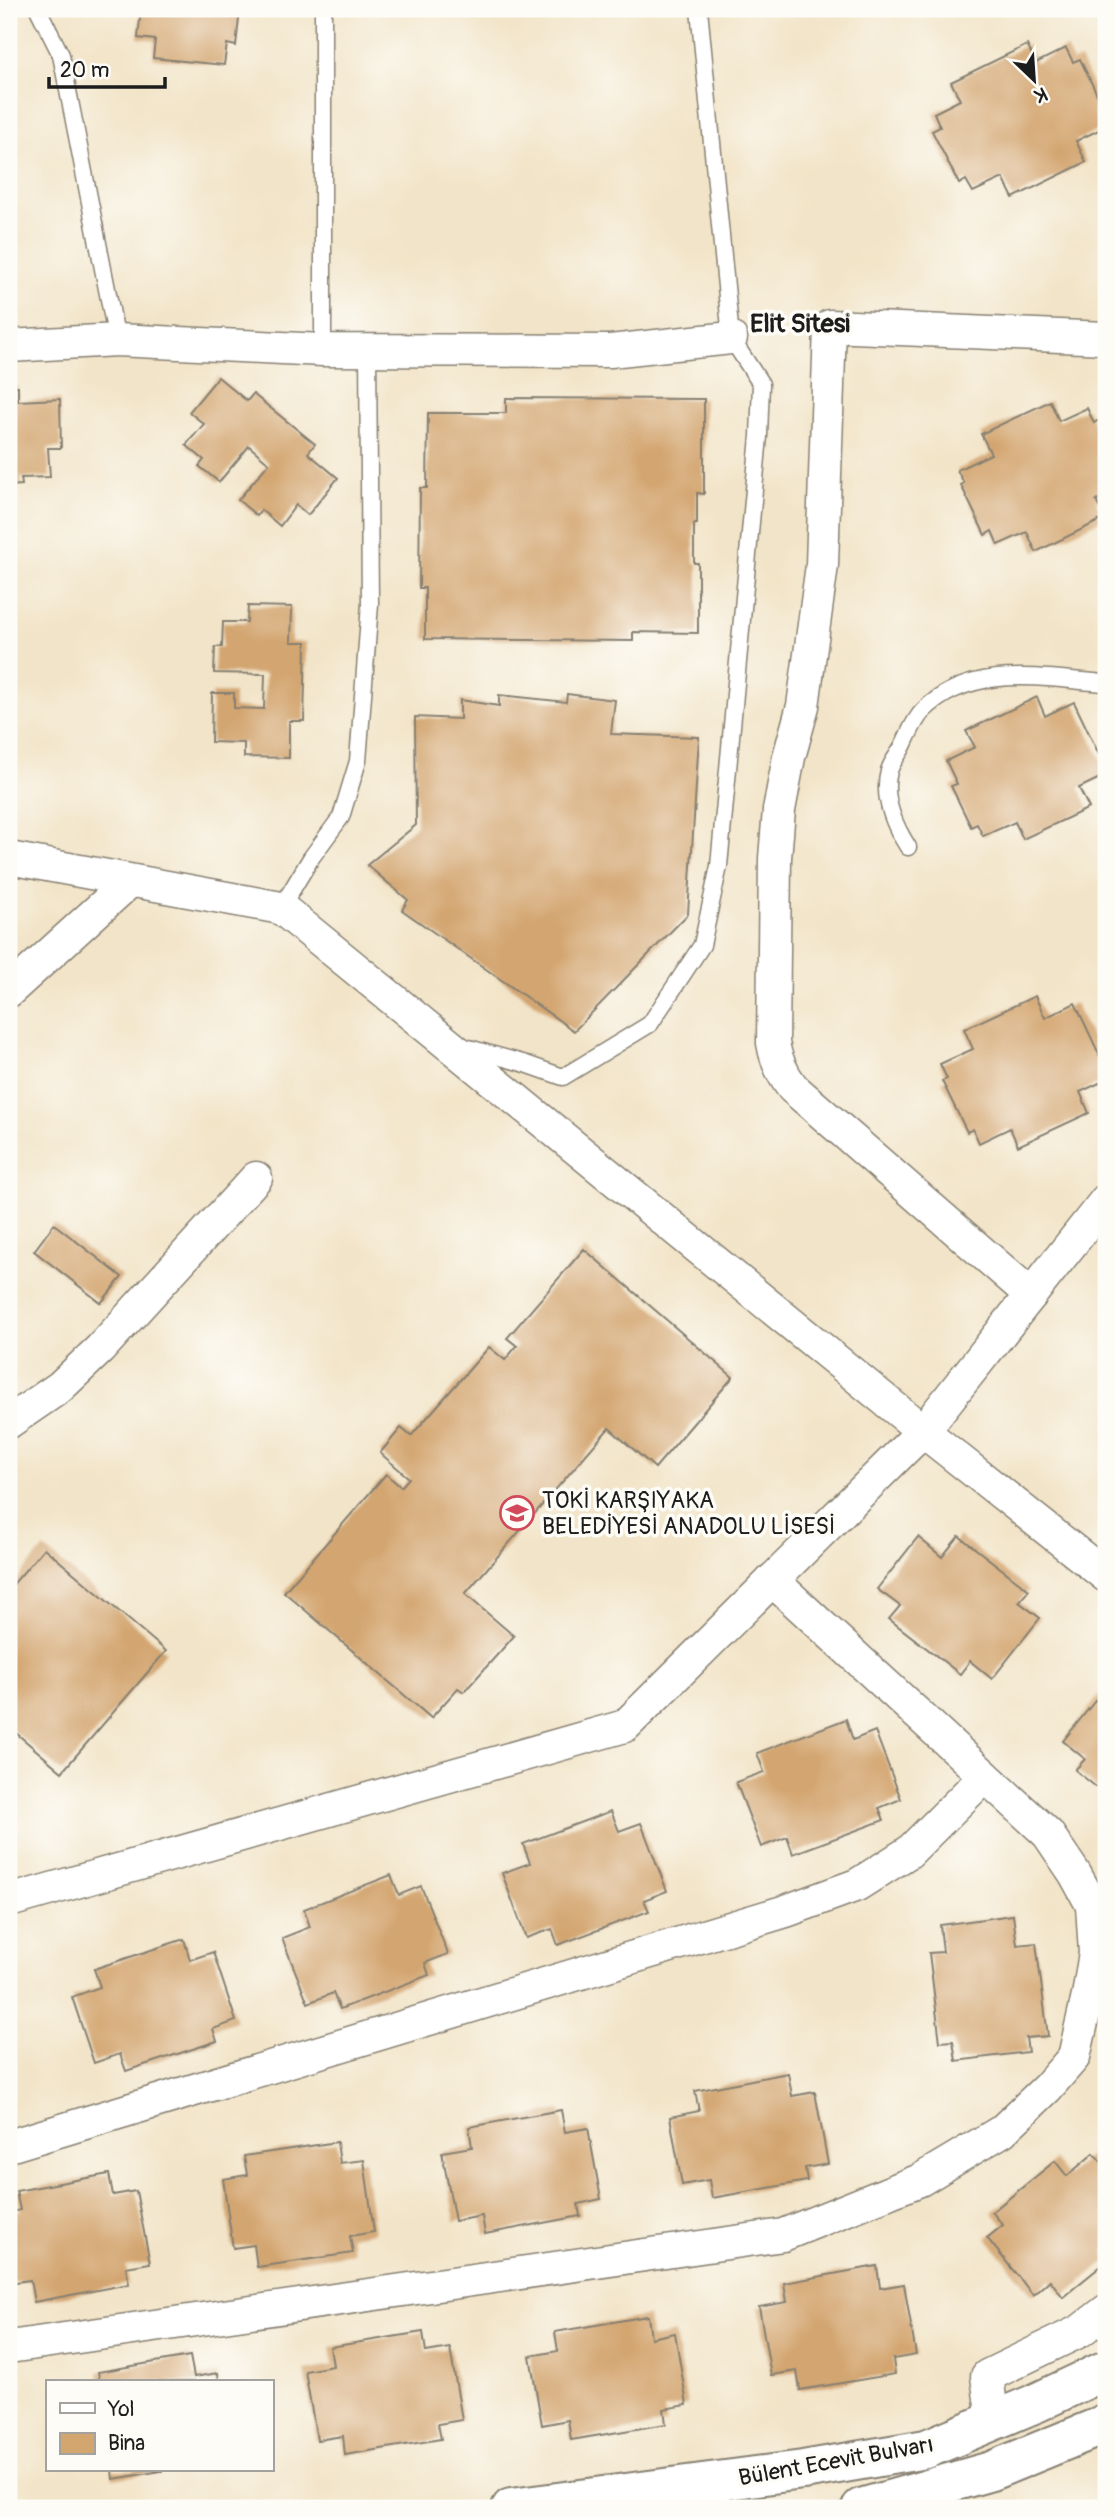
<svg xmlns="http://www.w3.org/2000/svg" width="1115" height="2517" font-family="Pangolin,sans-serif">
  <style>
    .building { fill: #d3a56f }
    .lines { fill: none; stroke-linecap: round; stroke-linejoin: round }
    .service-casing { stroke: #878072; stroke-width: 19 }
    .minor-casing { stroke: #878072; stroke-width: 35 }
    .tertiary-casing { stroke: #878072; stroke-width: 42 }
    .service { stroke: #fff; stroke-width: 16 }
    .minor { stroke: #fff; stroke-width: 32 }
    .tertiary { stroke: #fff; stroke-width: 38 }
    .labels { text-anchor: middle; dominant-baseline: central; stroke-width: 7; stroke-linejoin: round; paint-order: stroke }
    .poi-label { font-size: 23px; fill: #1c1c1c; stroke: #fdfcf7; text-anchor: start }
    .street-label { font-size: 23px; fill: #1c1c1c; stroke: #fdfcf7 }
    .quarter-label { font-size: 26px; font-weight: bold; fill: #1c1c1c; stroke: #fdfcf7 }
  </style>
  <rect width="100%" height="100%" fill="#fdfcf7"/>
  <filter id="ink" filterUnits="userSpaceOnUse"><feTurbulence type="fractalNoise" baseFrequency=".0143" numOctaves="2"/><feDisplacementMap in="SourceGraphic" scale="14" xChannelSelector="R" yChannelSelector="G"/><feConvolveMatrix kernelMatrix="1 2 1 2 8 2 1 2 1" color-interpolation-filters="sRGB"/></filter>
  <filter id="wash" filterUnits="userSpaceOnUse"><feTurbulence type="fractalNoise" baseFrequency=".00686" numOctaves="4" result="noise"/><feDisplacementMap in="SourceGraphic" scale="28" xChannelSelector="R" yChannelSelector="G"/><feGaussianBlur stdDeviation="1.57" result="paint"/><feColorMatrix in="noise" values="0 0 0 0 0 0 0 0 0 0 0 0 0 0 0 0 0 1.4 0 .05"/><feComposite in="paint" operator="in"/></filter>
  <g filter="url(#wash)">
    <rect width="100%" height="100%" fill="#f2e4c8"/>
    <g id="blocks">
      <g class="building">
        <polygon points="141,9 240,9 236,46 227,44 224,65 153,58 155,40 138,38"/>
        <polygon points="1027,45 1036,63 1066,48 1073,62 1080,59 1105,111 1099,114 1105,127 1076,141 1086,162 1013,198 1003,178 973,192 966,180 959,184 932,131 940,127 934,113 960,100 951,82"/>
        <polygon points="218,377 247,401 253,394 315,444 308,453 338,478 308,515 296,505 280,526 261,510 257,516 238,500 269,463 249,446 219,482 199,466 204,460 186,445 204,424 189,412"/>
        <polygon points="9,386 18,386 18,401 60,399 61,448 48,448 50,477 21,478 22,485 9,486"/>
        <polygon points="506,398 704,399 704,494 697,493 697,524 694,524 694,563 698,563 698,633 633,632 633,641 425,639 425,588 419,588 420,488 427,488 428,413 506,413"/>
        <polygon points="1050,401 1059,421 1087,408 1094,423 1101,419 1106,430 1106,496 1096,501 1105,518 1036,552 1027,532 998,545 992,531 985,535 961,485 964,483 957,470 991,454 981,434"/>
        <polygon points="248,606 292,607 291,642 306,642 304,721 289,721 289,758 244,757 244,743 211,742 212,693 234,693 234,708 264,709 265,674 214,673 215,647 222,647 223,622 247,622"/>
        <polygon points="567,694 615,700 611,734 699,737 688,914 574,1031 402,910 408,900 367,865 416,825 415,717 460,719 460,700 499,706 499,695 566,702"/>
        <polygon points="1037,697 1045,716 1074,702 1106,769 1106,775 1079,788 1089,808 1023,839 1015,822 983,836 977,824 971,827 951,786 957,784 946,761 975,747 966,731"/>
        <polygon points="1035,996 1045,1018 1075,1003 1106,1069 1106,1080 1080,1092 1089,1113 1018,1146 1010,1128 979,1143 973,1129 967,1132 942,1081 947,1079 940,1064 973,1049 964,1029"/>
        <polygon points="54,1224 122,1277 101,1303 34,1251"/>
        <polygon points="584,1249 733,1377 655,1468 609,1428 465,1594 514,1636 464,1692 458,1688 431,1718 284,1592 386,1474 401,1487 409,1478 380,1453 401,1428 411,1436 489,1347 505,1360 517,1346 507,1338"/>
        <polygon points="959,1536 1029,1590 1019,1602 1040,1618 992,1679 970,1661 960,1674 889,1619 900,1606 877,1589 918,1537 942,1557"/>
        <polygon points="44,1548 166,1651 62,1772 9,1727 9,1589"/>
        <polygon points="1106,1687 1106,1795 1075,1770 1085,1759 1063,1741"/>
        <polygon points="846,1719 853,1740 875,1731 901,1799 879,1808 884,1820 793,1854 787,1837 761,1847 736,1782 764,1772 757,1753"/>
        <polygon points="611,1811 619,1831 641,1823 667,1891 644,1900 649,1911 558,1945 552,1929 526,1938 502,1873 530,1863 523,1844"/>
        <polygon points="391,1875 399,1895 421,1886 448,1954 425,1963 429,1975 340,2009 333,1993 308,2003 282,1938 310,1927 304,1909"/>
        <polygon points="1013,1915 1017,1945 1036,1943 1048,2036 1026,2038 1028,2052 956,2061 953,2041 940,2042 929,1953 943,1952 940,1925"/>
        <polygon points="184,1939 190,1960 213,1952 236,2021 213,2029 217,2041 126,2071 120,2054 94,2063 72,1997 100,1987 94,1969"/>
        <polygon points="788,2073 792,2096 815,2092 828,2164 805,2168 807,2181 712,2198 709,2180 682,2185 670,2117 699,2111 695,2091"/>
        <polygon points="561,2110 565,2132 588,2128 601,2199 578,2204 580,2216 485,2234 482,2216 455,2221 442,2152 472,2147 469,2127"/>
        <polygon points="337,2142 340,2163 364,2160 374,2232 350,2236 353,2253 257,2267 254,2245 233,2248 223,2179 247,2175 244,2156"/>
        <polygon points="1094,2153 1106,2168 1106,2262 1063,2297 1050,2280 1033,2295 987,2238 1003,2225 992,2212 1055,2161 1067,2176"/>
        <polygon points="109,2174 113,2195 136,2191 150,2263 126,2267 129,2284 34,2302 30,2280 9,2283 9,2213 20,2210 16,2191"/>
        <polygon points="877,2266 880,2288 904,2284 916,2355 893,2359 895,2374 800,2390 797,2371 771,2375 759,2307 787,2302 784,2283"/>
        <polygon points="648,2316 651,2338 675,2333 687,2405 664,2409 666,2424 571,2440 568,2420 542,2425 530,2356 558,2351 555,2332"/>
        <polygon points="423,2332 426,2352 450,2348 462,2420 438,2424 441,2439 345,2455 343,2436 317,2440 305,2371 333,2366 330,2347"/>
        <polygon points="190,2356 194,2377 218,2373 219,2382 100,2382 98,2372"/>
        <polygon points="112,2470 162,2470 162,2471 113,2479"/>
      </g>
    </g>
  </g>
  <g filter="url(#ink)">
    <use href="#blocks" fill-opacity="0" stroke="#878072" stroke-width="2"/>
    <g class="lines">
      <g class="service-casing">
        <g id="service">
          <polyline points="38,9 61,55 117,340"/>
          <polyline points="323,350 323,9"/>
          <path d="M908,847C894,825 882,797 889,771C891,763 898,755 902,748C908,736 914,720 923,711C972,662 1045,679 1106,683"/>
          <polyline points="281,908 311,858 341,817 358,761 370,604 368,350"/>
          <polyline points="465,1047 526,1064 563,1077 650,1024 702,945 719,866 759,436 761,384 731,338 699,9"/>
        </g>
      </g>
      <g class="minor-casing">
        <g id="minor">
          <polyline points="9,346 117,340 323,350 610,351 731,338"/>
          <polyline points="9,858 281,908 923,1431 1106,1576"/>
          <polyline points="9,991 130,881"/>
          <path d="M1031,1295L793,1088C782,1074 776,1061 773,1043L775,858L779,810L789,757L803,706L822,565L830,326L1106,338"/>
          <polyline points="9,1422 60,1387 100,1349 256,1178"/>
          <polyline points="9,1901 625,1726 923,1431 1106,1200"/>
          <polyline points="9,2146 786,1911 857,1885 909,1852 985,1776"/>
          <polyline points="9,2347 783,2235 920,2180 1002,2131 1047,2088 1074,2057 1088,1996 1095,1953 1092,1905 1075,1874 1048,1834 772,1580"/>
          <polyline points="993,2421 987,2376 1080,2331 1106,2311"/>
        </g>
      </g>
      <g class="tertiary-casing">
        <g id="tertiary">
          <polyline points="511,2508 803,2470 926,2449 1036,2403 1106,2370"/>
          <polyline points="861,2508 991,2471 1106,2424"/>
        </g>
      </g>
      <use href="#service" class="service"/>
      <use href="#minor" class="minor"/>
      <use href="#tertiary" class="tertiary"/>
    </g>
  </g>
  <defs>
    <g id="school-ring" transform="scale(1.75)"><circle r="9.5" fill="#fdfcf7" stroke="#d1495b" stroke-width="1.5"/><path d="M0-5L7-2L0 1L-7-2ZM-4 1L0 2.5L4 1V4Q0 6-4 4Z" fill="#d1495b"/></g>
  </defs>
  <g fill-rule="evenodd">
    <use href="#school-ring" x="517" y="1513"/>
  </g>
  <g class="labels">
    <g class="poi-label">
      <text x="542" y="1500">TOKİ KARŞIYAKA<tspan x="542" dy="26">BELEDİYESİ ANADOLU LİSESİ</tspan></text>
    </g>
    <g class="street-label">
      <text transform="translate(836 2461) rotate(-10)">Bülent Ecevit Bulvarı</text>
    </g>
    <g class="quarter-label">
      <text x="800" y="324">Elit Sitesi</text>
    </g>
  </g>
  <rect width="1115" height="2517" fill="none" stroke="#fdfcf7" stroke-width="35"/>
  <rect x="46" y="2380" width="228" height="91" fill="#fdfcf7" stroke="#a3a29f" stroke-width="2"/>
  <rect x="60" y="2403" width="35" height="10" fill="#ffffff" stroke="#a3a29f" stroke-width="2"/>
  <text x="108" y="2416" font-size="21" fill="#1c1c1c">Yol</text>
  <rect x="60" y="2433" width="35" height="21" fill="#d3a56f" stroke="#a3a29f" stroke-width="2"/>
  <text x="108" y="2450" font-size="21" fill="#1c1c1c">Bina</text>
  <g transform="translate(1034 80) rotate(155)" stroke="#fdfcf7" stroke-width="5" paint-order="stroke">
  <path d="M0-5L12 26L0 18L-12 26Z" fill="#1c1c1c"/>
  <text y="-10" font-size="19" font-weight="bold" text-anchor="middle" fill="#1c1c1c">K</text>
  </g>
  <path d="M49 77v10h116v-10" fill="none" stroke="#1c1c1c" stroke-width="3.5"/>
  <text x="60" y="77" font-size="21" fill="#1c1c1c" stroke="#fdfcf7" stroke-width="5" paint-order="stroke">20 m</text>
</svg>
